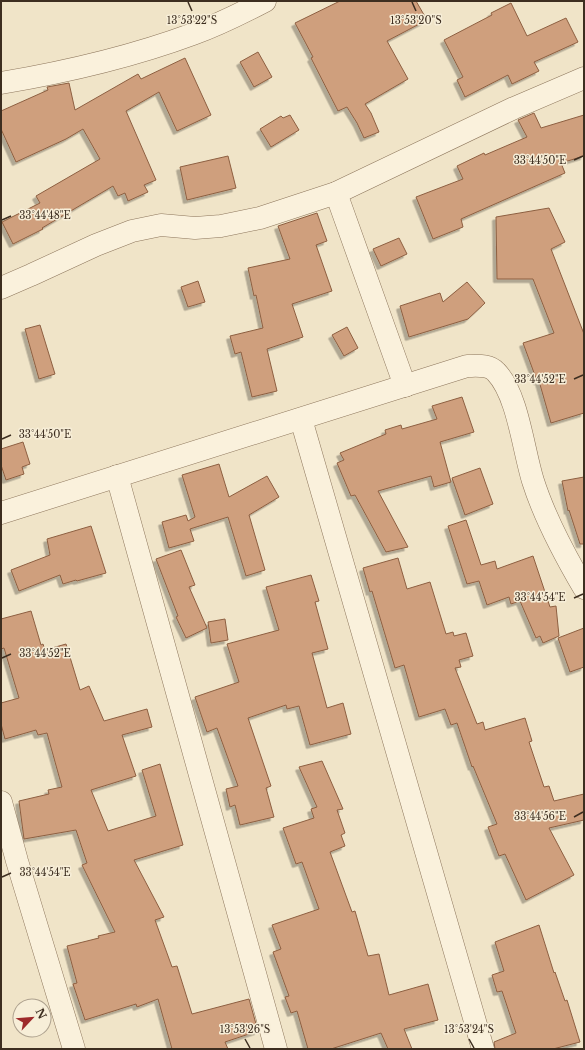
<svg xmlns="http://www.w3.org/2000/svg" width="585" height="1050" font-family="'Libre Baskerville',serif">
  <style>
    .building { fill: #cf9f7d; stroke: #8d5f41; filter: url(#shadow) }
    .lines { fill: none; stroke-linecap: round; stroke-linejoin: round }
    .minor-casing { stroke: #8d765c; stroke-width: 23 }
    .minor { stroke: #faf1dc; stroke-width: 22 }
    .ticks { fill: none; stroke: #3d2e20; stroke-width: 1.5 }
    .ticks-label { font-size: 10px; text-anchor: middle; fill: #3d2e20; stroke: #f7eed8; stroke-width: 3; stroke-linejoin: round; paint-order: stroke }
  </style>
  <defs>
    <filter id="shadow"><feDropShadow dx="-3.5" dy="3.5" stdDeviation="0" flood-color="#0004"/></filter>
  </defs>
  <rect width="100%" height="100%" fill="#f0e4c8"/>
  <g class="building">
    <polygon points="340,1 416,1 427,20 387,41 408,79 365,104 371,113 379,132 364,138 357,123 347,107 338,111 311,58 313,57 295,23"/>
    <polygon points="511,3 527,36 566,18 578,42 534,62 539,71 512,84 508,75 465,97 457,80 463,77 444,40 492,15 491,13"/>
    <polygon points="258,52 272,77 254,87 240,62"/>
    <polygon points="185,58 211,115 177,131 159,92 126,111 156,180 144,185 148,192 128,201 125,193 118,196 113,186 42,228 43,229 13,244 2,222 40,203 36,196 100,159 83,129 66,139 16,162 1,129 1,111 48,90 47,87 69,83 75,110 138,74 141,79"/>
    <polygon points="534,113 541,128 584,115 584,156 561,163 565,173 461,219 463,227 433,239 416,197 463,179 457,166 484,153 485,155 527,137 518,120"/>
    <polygon points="290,115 299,130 271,147 260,129 281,116 283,118"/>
    <polygon points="228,156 236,188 187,200 180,167"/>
    <polygon points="549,208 565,242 551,249 584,334 584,413 551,423 539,381 537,381 523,343 554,333 533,279 497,279 496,217"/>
    <polygon points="317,213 327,241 316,245 332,291 292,304 303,337 267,349 277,391 252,397 241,352 235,354 230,336 263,328 256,295 254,296 248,268 290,259 278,226"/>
    <polygon points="399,238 407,254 381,266 373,249"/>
    <polygon points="198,281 205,302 188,307 181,287"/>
    <polygon points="467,282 485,303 468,319 409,337 400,306 440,293 443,302"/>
    <polygon points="40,325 55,374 39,379 25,329"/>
    <polygon points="347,327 358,348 344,356 332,335"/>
    <polygon points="462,397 474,432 440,442 451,482 434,487 431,476 378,491 408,547 386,552 355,495 351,496 337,463 344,460 340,453 386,434 385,430 401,425 402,429 437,419 432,406"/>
    <polygon points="23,442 30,464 22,467 24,474 6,480 1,465 1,449"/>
    <polygon points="219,464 229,497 267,476 279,497 249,515 265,570 246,576 228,517 190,529 194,541 169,548 162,522 186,515 188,521 195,517 182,475"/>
    <polygon points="480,468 493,504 465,515 452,478"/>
    <polygon points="584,477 584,544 580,544 569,510 568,511 562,481"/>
    <polygon points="466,520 481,565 495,561 497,569 533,556 550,607 556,606 559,636 543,643 540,636 536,638 520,601 511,604 509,597 487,605 479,581 467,584 448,526"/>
    <polygon points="91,526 106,573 77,581 76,580 63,584 60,575 19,591 11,570 50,555 47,539"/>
    <polygon points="181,550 195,585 189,587 207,628 186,638 176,617 178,616 156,559"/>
    <polygon points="398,558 407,589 430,582 446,634 453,632 454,636 466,633 473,656 459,660 461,667 455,668 477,724 483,722 485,730 525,718 532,741 529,742 544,787 549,786 554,801 584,794 584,820 549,828 574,875 526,900 505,854 499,856 488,827 497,824 473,766 472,767 457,723 451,725 445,709 419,717 404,665 395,668 372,591 370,592 363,568"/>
    <polygon points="311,575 319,601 315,602 328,649 312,653 327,708 343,703 351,734 310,745 299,706 287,709 286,705 248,718 271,786 266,788 274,817 240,825 235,805 230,807 226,789 238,786 217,728 207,732 195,697 239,682 227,644 279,630 266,587"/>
    <polygon points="31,611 41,645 43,644 45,650 66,644 80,690 89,686 104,721 147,709 152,727 122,735 136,776 91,790 108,831 156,816 142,770 160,764 183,845 134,860 164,917 155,920 172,967 177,966 192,1014 249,999 258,1031 225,1042 228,1049 172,1049 158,999 137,1007 136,1004 85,1020 73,984 77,983 67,946 99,938 98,936 115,932 82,865 87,863 76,830 24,839 19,801 49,794 48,790 62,787 47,733 38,735 36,730 5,739 1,724 1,703 19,698 4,648 1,649 1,619"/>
    <polygon points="225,619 228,640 211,643 208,622"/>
    <polygon points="584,628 584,667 570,672 558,638"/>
    <polygon points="322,761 343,809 337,810 345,833 341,835 345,846 330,852 352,912 355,911 368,956 379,954 389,995 428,984 438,1020 404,1029 412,1049 388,1049 381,1033 331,1049 308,1049 297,1011 291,1013 285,997 289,996 273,952 281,949 272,925 319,909 302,862 296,864 283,828 314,818 311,809 317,807 299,767"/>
    <polygon points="539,925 554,973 555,972 565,1001 567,1000 580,1042 553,1049 495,1049 494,1042 516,1033 502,991 497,992 492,975 504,971 495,942"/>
  </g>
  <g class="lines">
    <g class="minor-casing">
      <g id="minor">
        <path d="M1,83C66,72 131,57 193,34C218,25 242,13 265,1"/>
        <polyline points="336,193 405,386"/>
        <polyline points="1,288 31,275 96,245 132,231 161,225 195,228 221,226 260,218 336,193 514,108 584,78"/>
        <polyline points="301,419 483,1049"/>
        <polyline points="117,476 276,1049"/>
        <path d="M1,513L467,366C476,366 489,364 496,372C518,395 523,449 533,481C545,519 564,554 584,588"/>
        <polyline points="1,802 17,861 74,1049"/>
      </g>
    </g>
    <use href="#minor" class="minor"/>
  </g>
  <path class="ticks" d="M188,2L192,11M412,2L416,11M574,160L583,156M2,220L11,216M574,379L583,375M2,439L11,435M574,598L583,594M2,658L11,654M574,817L583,812M2,877L11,873M245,1039L250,1048M469,1039L474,1048"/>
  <g class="ticks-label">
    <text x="192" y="24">13°53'22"S</text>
    <text x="416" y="24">13°53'20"S</text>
    <text x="540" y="164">33°44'50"E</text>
    <text x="45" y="219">33°44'48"E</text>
    <text x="540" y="383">33°44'52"E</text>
    <text x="45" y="438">33°44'50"E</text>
    <text x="540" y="601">33°44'54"E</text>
    <text x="45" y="657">33°44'52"E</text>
    <text x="540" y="820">33°44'56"E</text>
    <text x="45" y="876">33°44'54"E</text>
    <text x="245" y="1033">13°53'26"S</text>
    <text x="469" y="1033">13°53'24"S</text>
  </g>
  <rect width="585" height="1050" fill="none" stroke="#3d2e20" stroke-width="4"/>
  <g transform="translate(32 1018) rotate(64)"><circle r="19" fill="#f7eed8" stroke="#ada18e"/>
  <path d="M0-3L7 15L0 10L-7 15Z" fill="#9e2a2b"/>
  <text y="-6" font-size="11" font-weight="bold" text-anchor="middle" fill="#3d2e20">N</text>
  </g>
</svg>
